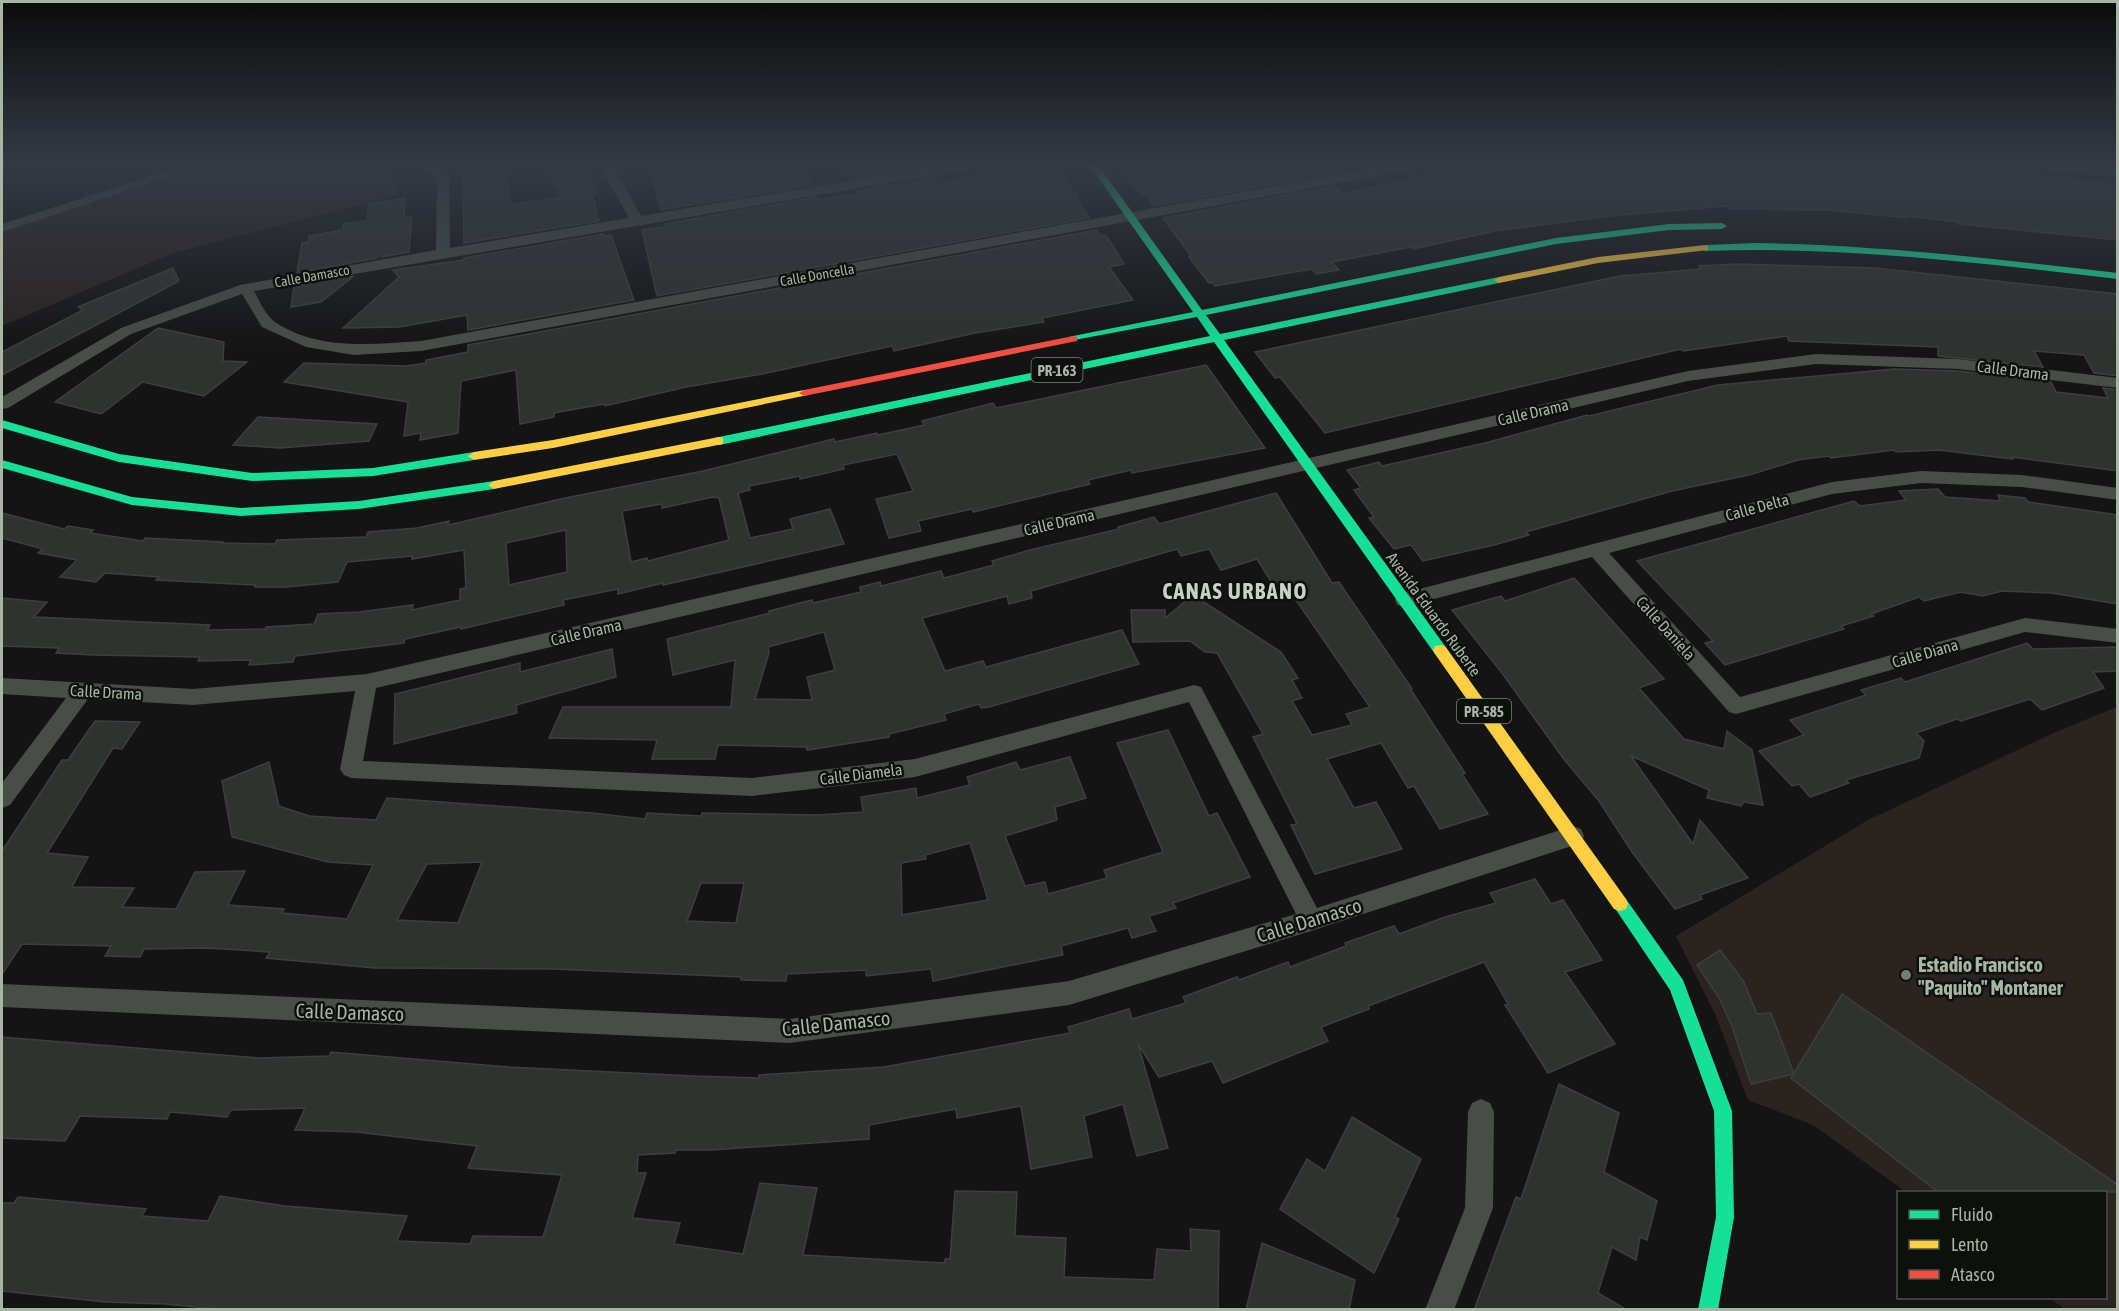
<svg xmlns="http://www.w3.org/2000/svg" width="2119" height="1311" font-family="'Asap Condensed',sans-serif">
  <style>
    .green { fill: #2a2320 }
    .building { fill: #303230; stroke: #3c403c; stroke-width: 1.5; fill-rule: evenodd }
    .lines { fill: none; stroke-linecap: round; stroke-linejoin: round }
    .street { fill: #484d47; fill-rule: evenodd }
    .fast { fill: #16e098; fill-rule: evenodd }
    .slow { fill: #ffcf43; fill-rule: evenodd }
    .jam { fill: #f24e42; fill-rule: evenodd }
    .poi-dot { fill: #737d71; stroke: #0e100e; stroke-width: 2 }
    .labels { text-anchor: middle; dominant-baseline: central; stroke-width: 5; stroke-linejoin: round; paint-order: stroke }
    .far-street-label { font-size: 14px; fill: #a6b6a3; stroke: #0e100e }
    .shield { fill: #0e100e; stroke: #788476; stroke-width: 1.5 }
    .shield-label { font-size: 15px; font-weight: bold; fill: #a6b6a3 }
    .street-label { font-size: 16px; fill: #a6b6a3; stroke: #0e100e }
    .near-street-label { font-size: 20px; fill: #a6b6a3; stroke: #0e100e }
    .near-poi-label { font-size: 20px; font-weight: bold; fill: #a6b6a3; stroke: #0e100e; text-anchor: start }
    .district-label { font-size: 22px; font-weight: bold; letter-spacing: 1.5px; fill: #c6d2c4; stroke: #0e100e }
  </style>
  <rect width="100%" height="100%" fill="#141414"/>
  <g class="green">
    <polygon points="229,166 390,166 398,195 173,253 2,326 2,231 197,169 201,175"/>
    <polygon points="2114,708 2117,708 2117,1309 2065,1309 2049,1298 2106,1298 2106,1192 1906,1192 1813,1125 1748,1100 1715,1014 1676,936 1868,820 2056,732"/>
  </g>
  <g class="building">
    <polygon points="484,166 506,166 510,205 561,197 549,173 553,172 549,166 587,166 597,193 592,194 599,221 464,243 463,173 466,172 466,169"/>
    <polygon points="650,166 804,166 812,185 661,210"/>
    <polygon points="845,166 922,166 851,179"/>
    <polygon points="1037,166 1058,166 1089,218 657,296 642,230 665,227 664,224 817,197 818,200 857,194 856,191 934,178 935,184"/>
    <polygon points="1120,166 1315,166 1324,175 1154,206 1147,196 1143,197"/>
    <polygon points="1479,166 1936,166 2103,183 2118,187 2118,240 1959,224 1958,222 1907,216 1907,218 1830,210 1729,209 1727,206 1609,216 1495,231 1413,249 1411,247 1332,262 1339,270 1316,274 1312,269 1215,286 1212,282 1209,283 1189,257 1191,256 1163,218 1335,186 1342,193 1348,192"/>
    <polygon points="405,198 404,218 412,217 409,252 382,257 380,255 376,258 297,273 302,243 308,242 309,236 343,230 343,224 367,221 369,204"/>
    <polygon points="1096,230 1100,236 1106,235 1124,264 1109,267 1133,300 1042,318 1044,322 975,333 894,351 892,346 762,374 686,387 605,406 604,404 554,413 554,417 520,424 516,370 461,381 458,433 420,440 421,433 404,436 408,402 284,382 304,363 406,366 426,363 426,360 468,352 468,345"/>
    <polygon points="603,234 604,236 611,235 634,300 468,330 467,315 399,327 343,328 399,277 393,270 464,260 464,258"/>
    <polygon points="1739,264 1875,268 2118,294 2118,376 2094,373 2084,355 2034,351 2043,367 1938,356 1938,347 1789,341 1787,336 1683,351 1681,349 1325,433 1280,377 1275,378 1255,352 1620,276 1701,269 1699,266"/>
    <polygon points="173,268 179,281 2,375 2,352 83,310 78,307"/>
    <polygon points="354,276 321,302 291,307 294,286"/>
    <polygon points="158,328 224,342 223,361 247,362 204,396 143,382 101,414 55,402"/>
    <path d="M1206,365L1265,448L1132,473L1131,470L1088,480L1090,484L973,512L972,509L918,521L921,531L889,538L876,499L913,491L897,454L843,465L844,469L800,479V476L749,486L750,490L738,493L750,538L793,529L790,519L830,509L844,544L663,585V583L618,594V589L563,600L564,605L461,629V627L405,639L404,643L295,656L293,662L249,665L251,660L198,661L200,657L94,655L56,653L59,648L2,646V598L47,602L34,617L210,625L207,630L265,629L266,627L314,624L318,614L359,612L413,605L412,610L460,600V589L466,588L464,550L412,559V556L347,562L338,582L286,587H255V585L156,580L159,577L105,573L96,582L60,577L77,560L38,553L43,549L2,538V513L64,529L68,526L93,530L90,533L143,541L145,538L223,542L222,543L275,544L277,540L366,537L368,532L417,528L449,521L448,525L565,498L703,471L834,439L835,442L877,433L878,435L924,425L922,421L993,403L996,408ZM713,497L719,498L729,540L648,561L647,558L631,562L622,511L662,504V508ZM566,530L567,572L509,585L506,543Z"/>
    <polygon points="1894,369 1958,371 2051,382 2056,392 2108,398 2103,388 2118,390 2118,471 2012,457 2013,459 1938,450 1896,452 1894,450 1831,458 1829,456 1798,460 1749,475 1672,491 1526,532 1529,535 1494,545 1423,561 1411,545 1394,549 1369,518 1374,517 1354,490 1361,488 1347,470 1379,462 1382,466 1485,443 1587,415 1589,416 1718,385"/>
    <polygon points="258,417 377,424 369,441 280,448 233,445"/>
    <polygon points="1938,489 1945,497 2000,501 1998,495 2025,498 2028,502 2118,515 2118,604 2052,593 2002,591 1983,596 1961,592 1924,601 1919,597 1871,614 1874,616 1841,626 1844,629 1725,665 1705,643 1713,641 1637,561 1854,501 1860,506 1906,500 1899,491"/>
    <path d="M1276,493L1332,583L1339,582L1412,689L1411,690L1465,773L1462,774L1488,814L1440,829L1414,786L1408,788L1381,743L1327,759L1354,808L1376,802L1402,849L1315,874L1291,825L1297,824L1253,737L1263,734L1217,653L1205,652L1190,641L1133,642L1131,610H1165V618L1193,595L1281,652L1298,678L1292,680L1302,698L1292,701L1312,735L1352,725L1346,714L1370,707L1291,593L1280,596L1257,559L1221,570L1209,549L1181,556L1177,549L1031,591L1032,598L1009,604L1007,596L922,618L945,671L983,661L986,667L1122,630L1139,664L989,707L981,708L979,704L944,714L946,720L889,734V737L807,750V747L718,745L715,759H652L657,740L549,738L563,707H731L735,660L673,675L667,639L770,613L769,611L812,600L813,603L861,592L860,587L880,582L881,586L941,571L944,578L994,565L992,561L1030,550L1119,529L1118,527L1154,517L1159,524ZM824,632L835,670L807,677L812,700L755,699L769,653L768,647Z"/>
    <polygon points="1574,578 1664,679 1639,688 1684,739 1724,749 1727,731 1752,750 1763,805 1744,802 1741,806 1707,798 1709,790 1631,756 1693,844 1700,820 1748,878 1700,895 1702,899 1675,909 1632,852 1599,801 1563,758 1502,673 1452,610 1501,596 1505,601"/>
    <polygon points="2027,643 2033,649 2118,647 2118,671 2093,672 2104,688 2042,710 2030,699 1961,721 1957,719 1916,733 1924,741 1919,758 1846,780 1849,783 1810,797 1799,784 1792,786 1759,751 1804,735 1790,720 1866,695 1861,690 1901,678 1905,682"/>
    <polygon points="612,649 616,677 516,705 517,713 394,744 395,694 520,663 520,672"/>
    <path d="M95,721L140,722L122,749L113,748L47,853L88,857L72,887L134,888L122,907L176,909L195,872L245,871L228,905L284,909L282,913L347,919L373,865L328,862L232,837L222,781L269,762L279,806L309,816L376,820L387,798L592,813L645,819L647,813L701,816L702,813L818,815L863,812L861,797L916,788L917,798L970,785L967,777L1016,762L1020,770L1070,757L1086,798L1055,807L1057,820L1005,836L1025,886L1045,882L1048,894L1107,878L1104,870L1163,852L1117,743L1168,730L1209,816L1217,813L1250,877L1173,903L1176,908L1149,916L1156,931L1132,938L1128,928L1061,946L1063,955L933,981L931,969L866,976V970L787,974L786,981L741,980V977L554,969L375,968L266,958L270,952L207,948L144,949L140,957L105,956L111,946L22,944L2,974V851L62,760H68ZM970,843L988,900L902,915L901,863L926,859L925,855ZM482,862L458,923L397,920L427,864ZM701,883H744L736,923L687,921Z"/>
    <polygon points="1535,879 1551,904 1563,900 1602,960 1565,972 1615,1044 1548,1073 1505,1005 1508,1004 1484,962 1368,1006 1369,1009 1321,1027 1328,1041 1223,1083 1212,1061 1159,1077 1138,1044 1168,1148 1137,1156 1123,1104 1084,1116 1092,1157 1031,1169 1021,1106 957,1118 956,1109 869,1125 869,1139 711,1150 676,1150 675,1153 638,1155 637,1173 646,1173 632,1218 680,1223 674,1244 743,1254 760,1183 817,1188 803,1255 945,1263 945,1259 950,1259 955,1191 1017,1192 1015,1236 1066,1238 1064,1277 1154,1280 1157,1249 1191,1251 1190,1229 1219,1231 1218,1310 227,1310 165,1304 105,1302 2,1291 2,1203 14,1203 18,1197 146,1209 142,1216 208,1221 220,1196 285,1206 407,1216 397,1241 470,1244 473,1236 543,1237 562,1175 468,1168 477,1146 356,1132 295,1130 305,1108 231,1110 227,1117 170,1112 167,1119 80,1116 65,1141 2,1138 2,1037 260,1058 329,1056 331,1052 508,1067 693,1076 759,1078 759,1075 884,1067 1070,1033 1068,1027 1129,1009 1132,1019 1186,1003 1183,997 1237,977 1239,980 1288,962 1290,967 1346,946 1345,943 1394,926 1399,934 1445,917 1496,903 1490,893"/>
    <polygon points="1720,950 1744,982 1757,1014 1771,1013 1794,1074 1751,1084 1732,1026 1719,998 1697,965"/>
    <polygon points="1842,994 2118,1185 2118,1192 1938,1192 1791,1078"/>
    <polygon points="1559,1084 1619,1113 1604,1172 1657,1201 1647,1240 1640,1237 1636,1260 1612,1247 1598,1293 1627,1310 1474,1310 1516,1197 1521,1199"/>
    <polygon points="1352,1117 1421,1159 1395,1217 1399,1219 1374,1273 1280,1209 1307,1159 1325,1171"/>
    <polygon points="1262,1243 1355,1280 1349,1310 1246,1310"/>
  </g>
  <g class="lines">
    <g class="street">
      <polygon points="182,166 202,166 2,232 2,224"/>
      <path d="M418,166H435L449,176L450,248L629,218L600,166H613L641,216L939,166H971L965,170L254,291C259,300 266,316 275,322C319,351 371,344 421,341L1386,166H1416L1410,170L421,351L354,355L306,347L262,327L242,294L131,334L8,408L2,409V397L121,328L240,285L436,250L437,178Z"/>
      <polygon points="2044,166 2118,169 2118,177 2050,170"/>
      <polygon points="1816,354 1958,359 2118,378 2118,388 1958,369 1816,364 1688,381 376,688 363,761 752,778 915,759 1194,685 1201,687 1317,908 1573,826 1581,829 1584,836 1581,843 1311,931 1069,1005 790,1043 2,1007 2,984 790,1019 1069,981 1296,914 1189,702 915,777 752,796 351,778 344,775 340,769 355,691 193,705 88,699 10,805 2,808 2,783 66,698 2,694 2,678 193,689 367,674 1688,371"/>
      <polygon points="1921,471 2022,475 2118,488 2118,500 2022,487 1921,483 1832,494 1609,553 1740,697 2025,618 2118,629 2118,643 2025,632 1736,714 1729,712 1592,557 1404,607 1397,605 1395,600 1397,595 1404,593 1832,482"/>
      <polygon points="1481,1099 1490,1103 1494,1112 1493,1208 1454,1310 1425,1310 1465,1208 1468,1112 1472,1103"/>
    </g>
    <g class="fast">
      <polygon points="1090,166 1099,166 1202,310 1556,238 1669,224 1722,223 1727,226 1722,229 1669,230 1556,244 1206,315 1220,334 1499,277 1504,280 1499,283 1224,340 1445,646 1447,650 1445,654 1435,654 1214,342 719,445 715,444 715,438 719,437 1210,336 1197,317 1069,341 1069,337 1073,336 1193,312"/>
      <path d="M1757,243C1878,245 1997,259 2118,273V279C1980,263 1844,246 1705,251L1700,248L1705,245Z"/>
      <polygon points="2,420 119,454 252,473 373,468 474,452 480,456 474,460 373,476 252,481 119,462 2,428"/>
      <polygon points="2,460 132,497 241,508 359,501 494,481 500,485 494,489 359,509 241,516 132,505 2,468"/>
      <polygon points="1620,897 1626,899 1683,980 1732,1111 1734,1217 1718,1310 1698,1310 1716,1217 1714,1111 1670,990 1612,904 1614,899"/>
    </g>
    <g class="slow">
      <polygon points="1705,245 1708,246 1708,250 1598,263 1499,283 1494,280 1499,277 1598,257"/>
      <polygon points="804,390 809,393 808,395 553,448 474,460 468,456 474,452 553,440"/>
      <polygon points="719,437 723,438 723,444 494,489 488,485 494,481"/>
      <polygon points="1440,645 1445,646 1626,899 1628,904 1626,909 1620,911 1614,909 1435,654 1433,650 1435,646"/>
    </g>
    <polygon class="jam" points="1073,336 1077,337 1077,341 804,396 799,393 804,390"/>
  </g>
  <linearGradient id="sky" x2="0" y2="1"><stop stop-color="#0b0b0b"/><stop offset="0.47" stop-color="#343a45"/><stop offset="1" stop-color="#343a45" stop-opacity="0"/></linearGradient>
  <rect width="2119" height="350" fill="url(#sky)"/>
  <circle class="poi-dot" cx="1906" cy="975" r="6"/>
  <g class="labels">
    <g class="far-street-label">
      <text transform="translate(817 275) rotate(-10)">Calle Doncella</text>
      <text transform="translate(312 276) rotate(-10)">Calle Damasco</text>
    </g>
    <g class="shield">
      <rect x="1031.5" y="358" width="51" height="24" rx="4.5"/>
      <rect x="1457" y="699" width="54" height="24" rx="4.5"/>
    </g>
    <g class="shield-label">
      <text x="1057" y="370">PR-163</text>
      <text x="1484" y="711">PR-585</text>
    </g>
    <g class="street-label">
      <text transform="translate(2013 370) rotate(7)">Calle Drama</text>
      <text transform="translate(1533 412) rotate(-13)">Calle Drama</text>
      <text transform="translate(1757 507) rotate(-15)">Calle Delta</text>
      <text transform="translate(1059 522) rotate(-13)">Calle Drama</text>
      <text transform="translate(1434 614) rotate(54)">Avenida Eduardo Ruberte</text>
      <text transform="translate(1666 628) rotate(48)">Calle Daniela</text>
      <text transform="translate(586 632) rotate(-13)">Calle Drama</text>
      <text transform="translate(1925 653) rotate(-16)">Calle Diana</text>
      <text transform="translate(106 692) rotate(3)">Calle Drama</text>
      <text transform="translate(861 774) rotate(-7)">Calle Diamela</text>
    </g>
    <g class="near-street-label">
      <text transform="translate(1309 920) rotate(-17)">Calle Damasco</text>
      <text transform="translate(350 1012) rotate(2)">Calle Damasco</text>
      <text transform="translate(836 1023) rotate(-6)">Calle Damasco</text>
    </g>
    <g class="near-poi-label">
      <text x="1918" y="964">Estadio Francisco<tspan x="1918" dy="23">"Paquito" Montaner</tspan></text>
    </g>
    <g class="district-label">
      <text x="1235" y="591">CANAS URBANO</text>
    </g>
  </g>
  <rect width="2119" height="1311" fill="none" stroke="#a6b6a3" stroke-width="6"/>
  <rect x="1897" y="1191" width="210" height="108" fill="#0e100e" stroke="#4b524a" stroke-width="1.5"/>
  <rect x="1909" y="1210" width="30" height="9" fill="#16e098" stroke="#4b524a" stroke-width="1.5"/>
  <text x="1951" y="1221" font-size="18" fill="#a6b6a3">Fluido</text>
  <rect x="1909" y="1240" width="30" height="9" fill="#ffcf43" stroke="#4b524a" stroke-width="1.5"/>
  <text x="1951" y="1251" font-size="18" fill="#a6b6a3">Lento</text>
  <rect x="1909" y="1270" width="30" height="9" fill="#f24e42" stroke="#4b524a" stroke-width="1.5"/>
  <text x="1951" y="1281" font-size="18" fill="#a6b6a3">Atasco</text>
</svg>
